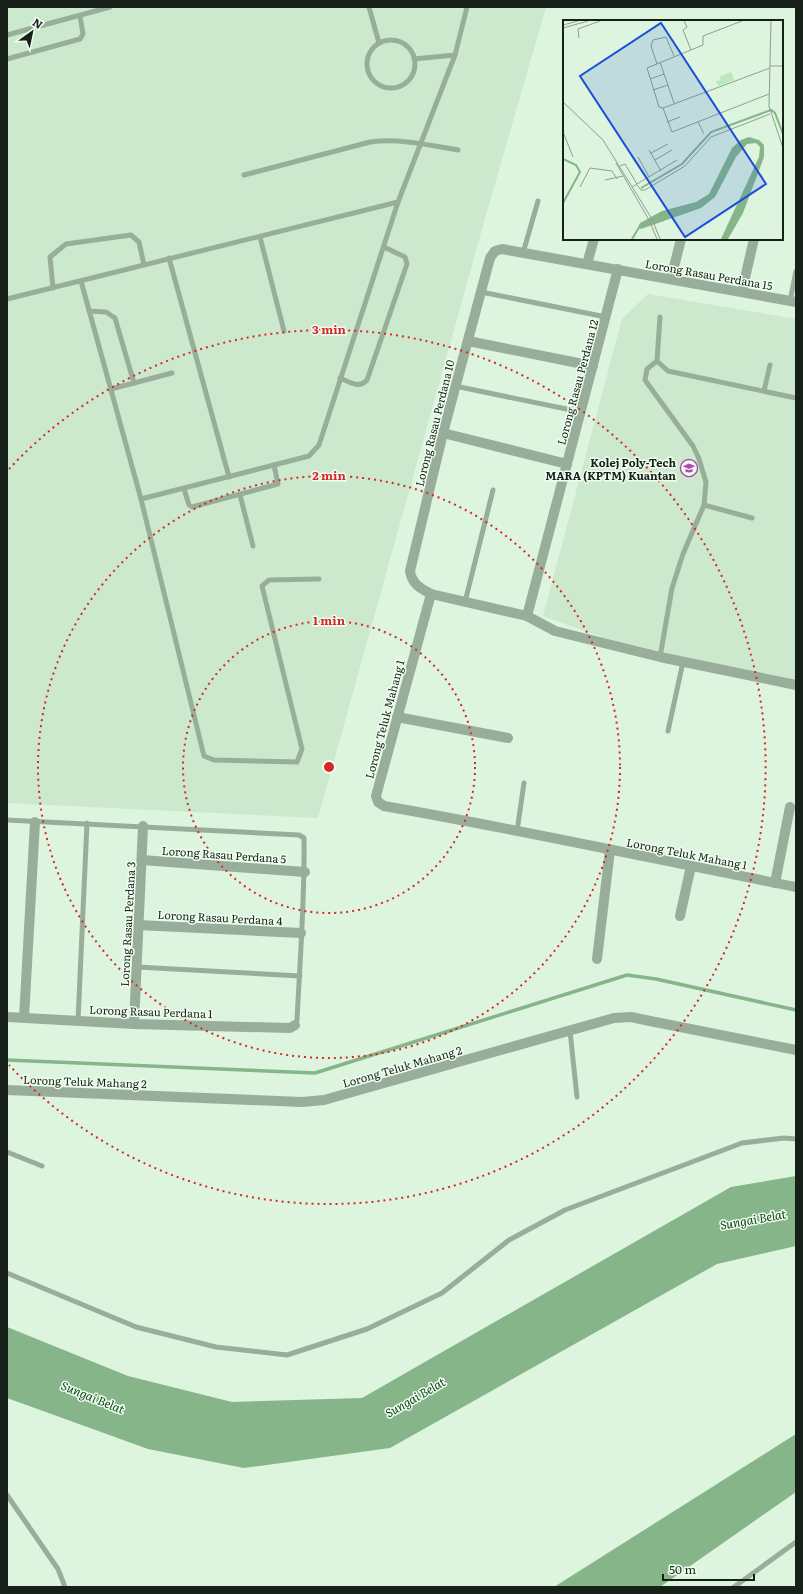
<svg xmlns="http://www.w3.org/2000/svg" width="803" height="1594" font-family="Literata,serif">
  <style>
    .built { fill: #cce9ce }
    .water { fill: #86b58a }
    .lines { fill: none; stroke-linecap: round; stroke-linejoin: round }
    .stream { stroke: #86b58a; stroke-width: 3.5 }
    .service { stroke: #99ae9a; stroke-width: 5 }
    .minor { stroke: #99ae9a; stroke-width: 10 }
    .ring { fill: none; stroke: #d62828; stroke-width: 2; stroke-dasharray: 2 4 }
    .labels { text-anchor: middle; dominant-baseline: central; stroke-width: 3; stroke-linejoin: round; paint-order: stroke }
    .street-label { font-size: 11px; fill: #172018; stroke: #f0fef1 }
    .poi-label { font-size: 11px; font-weight: bold; fill: #172018; stroke: #f0fef1; text-anchor: end }
    .water-label { font-size: 12px; font-style: italic; fill: #10441a; stroke: #f0fef1 }
    .inset-river { fill: none; stroke: #86b58a; stroke-width: 2 }
    .inset-road { fill: none; stroke: #8e9f8f; stroke-width: 1 }
    .view { fill: #1d4ed8; fill-opacity: 0.15; stroke: #1d4ed8; stroke-width: 2 }
    .inset-edge { fill: none; stroke: #172018; stroke-width: 2 }
    .centre { fill: #d62828; stroke: #f0fef1; stroke-width: 2 }
    .ring-label { font-size: 12px; text-anchor: middle; font-weight: bold; fill: #d62828; stroke: #f0fef1; stroke-width: 3; stroke-linejoin: round; paint-order: stroke }
  </style>
  <rect width="100%" height="100%" fill="#ddf4de"/>
  <g class="built">
    <polygon points="7,7 546,7 484,222 318,818 7,803"/>
    <polygon points="648,294 796,319 796,681 630,647 543,616 622,319"/>
  </g>
  <g class="water">
    <polygon points="796,1176 796,1246 717,1264 390,1448 244,1468 148,1449 7,1398 7,1327 128,1376 232,1402 362,1398 731,1187"/>
    <polygon points="796,1434 796,1492 660,1587 554,1587"/>
  </g>
  <g class="lines">
    <polyline class="stream" points="7,1060 315,1073 627,975 656,979 796,1010"/>
    <g class="service">
      <polyline points="369,7 379,43"/>
      <polyline points="7,35 110,7"/>
      <circle cx="391" cy="64" r="24"/>
      <polyline points="7,59 80,39 83,34 80,16"/>
      <polyline points="414,59 455,55"/>
      <path d="M244,175L370,142C399,138 429,145 458,150"/>
      <polyline points="260,237 284,331"/>
      <polyline points="523,253 538,201"/>
      <polyline points="169,258 229,477"/>
      <polyline points="81,281 141,499 309,456 319,445 398,202"/>
      <polyline points="53,288 50,257 66,244 131,235 139,242 144,265"/>
      <polyline points="481,292 606,317"/>
      <polyline points="7,299 398,202 455,55 467,7"/>
      <polyline points="790,301 796,271"/>
      <polyline points="89,311 106,312 115,318 134,383"/>
      <polyline points="660,317 657,361 668,371 796,398"/>
      <polyline points="657,361 647,369 645,380 693,446 699,459 706,482 704,505 683,554 672,588 660,657"/>
      <path d="M340,378C349,382 359,389 367,380L407,264L405,257L384,247"/>
      <polyline points="455,386 581,412"/>
      <polyline points="111,389 172,373"/>
      <polyline points="764,391 770,365"/>
      <polyline points="184,489 189,505 192,507 278,484 274,465"/>
      <polyline points="240,495 253,546"/>
      <polyline points="141,499 204,756 214,760 297,762 302,749 262,586 269,580 319,579"/>
      <polyline points="704,505 752,518"/>
      <polyline points="465,602 493,490"/>
      <polyline points="668,731 683,662"/>
      <path d="M7,820L299,835L304,838C305,899 300,959 297,1020L295,1025"/>
      <polyline points="517,831 524,783"/>
      <polyline points="137,967 300,976"/>
      <polyline points="78,1021 87,823"/>
      <polyline points="570,1031 577,1097"/>
      <polyline points="7,1152 42,1166"/>
      <polyline points="7,1273 136,1327 216,1347 287,1355 367,1329 442,1293 509,1240 565,1210 742,1143 784,1138 796,1139"/>
      <polyline points="7,1495 58,1569 65,1587"/>
      <polyline points="734,1587 796,1542"/>
    </g>
    <g class="minor">
      <polyline points="587,264 594,239"/>
      <polyline points="671,279 681,239"/>
      <polyline points="742,291 754,239"/>
      <path d="M796,302L502,249L495,251L490,258L443,433L410,571C412,584 420,588 431,594L527,616L555,631L660,657L796,685"/>
      <polyline points="468,341 593,366"/>
      <polyline points="443,433 567,464"/>
      <path d="M431,594L376,796L378,802L384,806C522,830 659,860 796,887"/>
      <polyline points="527,616 618,269"/>
      <polyline points="397,717 508,738"/>
      <polyline points="142,860 305,872"/>
      <polyline points="775,883 790,807"/>
      <polyline points="680,916 691,866"/>
      <polyline points="138,925 301,933"/>
      <polyline points="597,959 610,850"/>
      <polyline points="7,1017 134,1024 290,1028 295,1025"/>
      <polyline points="24,1018 35,822"/>
      <polyline points="134,1024 143,826"/>
      <polyline points="7,1090 302,1102 324,1100 614,1018 631,1017 650,1021 796,1050"/>
    </g>
  </g>
  <g class="ring">
    <circle cx="329" cy="767" r="146"/>
    <circle cx="329" cy="767" r="291"/>
    <path d="M9 469A437 437 0 1 1 9 1065"/>
  </g>
  <defs>
    <g id="university-ring" transform="scale(0.9)"><circle r="9.5" fill="#f0fef1" stroke="#ad49af" stroke-width="1.5"/><path d="M0-5L7-2L0 1L-7-2ZM-4 1L0 2.5L4 1V4Q0 6-4 4Z" fill="#ad49af"/></g>
  </defs>
  <g fill-rule="evenodd">
    <use href="#university-ring" x="689" y="468"/>
  </g>
  <g class="labels">
    <g class="street-label">
      <text transform="translate(709 274) rotate(10)">Lorong Rasau Perdana 15</text>
      <text transform="translate(577 382) rotate(-75)">Lorong Rasau Perdana 12</text>
      <text transform="translate(434 423) rotate(-76)">Lorong Rasau Perdana 10</text>
      <text transform="translate(384 719) rotate(-75)">Lorong Teluk Mahang 1</text>
      <text transform="translate(687 853) rotate(11)">Lorong Teluk Mahang 1</text>
      <text transform="translate(224 854) rotate(4)">Lorong Rasau Perdana 5</text>
      <text transform="translate(220 917) rotate(3)">Lorong Rasau Perdana 4</text>
      <text transform="translate(127 924) rotate(-87)">Lorong Rasau Perdana 3</text>
      <text transform="translate(151 1011) rotate(2)">Lorong Rasau Perdana 1</text>
      <text transform="translate(402 1066) rotate(-16)">Lorong Teluk Mahang 2</text>
      <text transform="translate(85 1081) rotate(2)">Lorong Teluk Mahang 2</text>
    </g>
    <g class="poi-label">
      <text x="676" y="462">Kolej Poly-Tech<tspan x="676" dy="13">MARA (KPTM) Kuantan</tspan></text>
    </g>
    <g class="water-label">
      <text transform="translate(753 1219) rotate(-10)">Sungai Belat</text>
      <text transform="translate(93 1397) rotate(22)">Sungai Belat</text>
      <text transform="translate(415 1397) rotate(-30)">Sungai Belat</text>
    </g>
  </g>
  <g transform="translate(563 20)">
    <rect width="220" height="220" fill="#ddf4de"/>
    <path d="M168,52L171,60L155,66L153,61L158,60L156,57Z" fill="#b9e8bd"/>
    <path d="M186,117L196,120L201,125V137L180,193L165,219H158L196,137L197,127L193,123L184,124L173,137L152,177L138,188L78,209L75,207L77,203L99,191L133,182L146,174L169,128L178,120Z" fill="#86b58a"/>
    <path class="inset-river" d="M0,139L13,145L17,152L0,183M78,168L119,144L148,112L208,90L212,93L220,114M69,219L77,206"/>
    <path class="inset-road" d="M121,1L124,7L120,10L128,30M208,1L206,86L220,128M0,5L15,1M0,8L25,1M16,18L15,9L37,1M220,36V78M97,42L111,83M94,44L88,26L90,20L103,17L111,36M207,46H220M87,59L101,54M90,70L105,65M0,82L40,120L89,199L97,219M100,88L96,87L84,48L140,25V16L179,1M100,88L109,112L206,74M100,88L207,48M104,102L117,97M135,102L141,114M0,112L10,137M86,130L98,151M88,133L105,124M75,137L86,157M92,140L109,130M53,143L86,200L94,219M57,146L62,144L74,164M42,160L60,156M74,165L78,170H82L122,146L148,117L207,94M17,167L27,148L49,151L54,159M69,167L114,140"/>
    <path class="view" d="M98,3L203,164L122,217L17,56Z"/>
    <rect width="220" height="220" class="inset-edge"/>
  </g>
  <circle cx="329" cy="767" r="6" class="centre"/>
  <g class="ring-label">
    <text x="329" y="334">3 min</text>
    <text x="329" y="480">2 min</text>
    <text x="329" y="625">1 min</text>
  </g>
  <rect width="803" height="1594" fill="none" stroke="#172018" stroke-width="16"/>
  <g transform="translate(32 32) rotate(33)" stroke="#f0fef1" stroke-width="3" paint-order="stroke">
  <path d="M0-3L7 15L0 10L-7 15Z" fill="#172018"/>
  <text y="-6" font-size="11" font-weight="bold" text-anchor="middle" fill="#172018">N</text>
  </g>
  <path d="M663 1574v6h91v-6" fill="none" stroke="#172018" stroke-width="2"/>
  <text x="669" y="1574" font-size="12" fill="#172018" stroke="#f0fef1" stroke-width="3" paint-order="stroke">50 m</text>
</svg>
